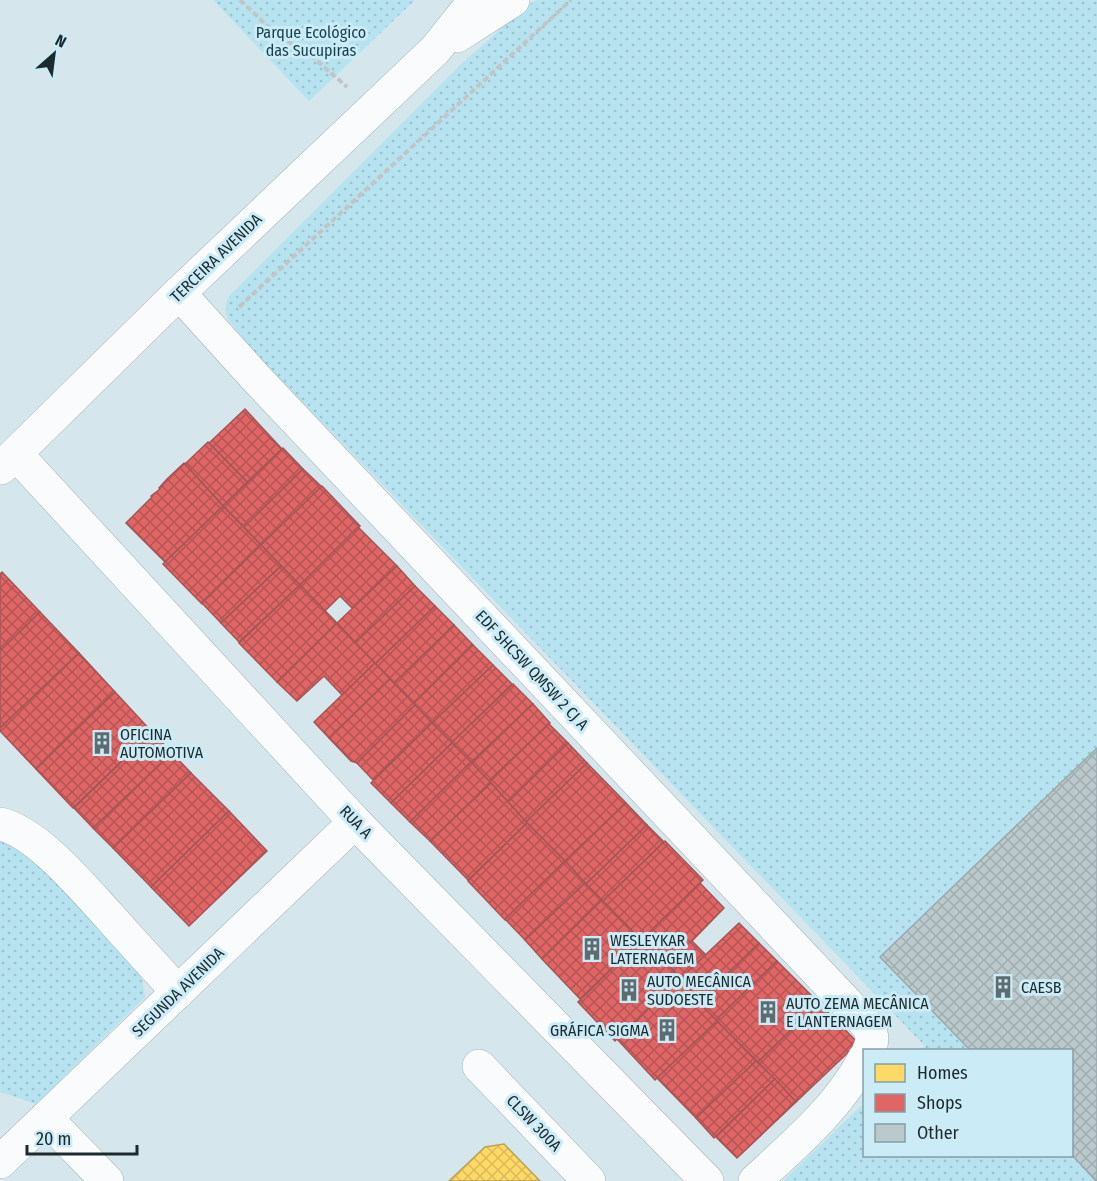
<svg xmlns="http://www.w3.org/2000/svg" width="1097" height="1181" font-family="'Fira Sans Condensed',sans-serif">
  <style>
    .green { fill: url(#green-dots) }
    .homes { fill: url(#homes-cross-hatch); stroke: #bba455; stroke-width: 1.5 }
    .shops { fill: url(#shops-cross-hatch); stroke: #a65455; stroke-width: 1.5 }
    .building { fill: url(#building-cross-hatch); stroke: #9ba9ae; stroke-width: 1.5 }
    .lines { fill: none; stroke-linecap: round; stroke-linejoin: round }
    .minor-casing { stroke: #a2b0b5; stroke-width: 34 }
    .path { stroke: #c0c5c8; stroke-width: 4; stroke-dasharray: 6 3; stroke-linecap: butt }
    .minor { stroke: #f9fbfc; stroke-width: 33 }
    .labels { text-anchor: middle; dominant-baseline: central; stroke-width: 6; stroke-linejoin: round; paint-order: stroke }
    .park-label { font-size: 16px; fill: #163f4b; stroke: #cbecf7 }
    .street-label { font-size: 16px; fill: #1d2a2e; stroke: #cbecf7 }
    .poi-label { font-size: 16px; fill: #1d2a2e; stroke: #cbecf7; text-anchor: start }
  </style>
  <defs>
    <pattern id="green-dots" width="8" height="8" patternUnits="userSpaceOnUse" patternTransform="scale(1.5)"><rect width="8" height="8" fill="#b7e2f0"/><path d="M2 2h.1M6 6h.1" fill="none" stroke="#9dc2ce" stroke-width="1.8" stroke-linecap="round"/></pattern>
    <pattern id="homes-cross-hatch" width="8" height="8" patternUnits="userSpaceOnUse" patternTransform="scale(1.5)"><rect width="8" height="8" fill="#ffd966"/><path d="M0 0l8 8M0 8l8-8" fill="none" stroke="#daba59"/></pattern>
    <pattern id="shops-cross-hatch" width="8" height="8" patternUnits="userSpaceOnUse" patternTransform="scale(1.5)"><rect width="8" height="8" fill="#e06666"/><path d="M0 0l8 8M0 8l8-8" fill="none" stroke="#b55454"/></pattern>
    <pattern id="building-cross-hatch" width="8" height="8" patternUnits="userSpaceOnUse" patternTransform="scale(1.5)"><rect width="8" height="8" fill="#bbc9cd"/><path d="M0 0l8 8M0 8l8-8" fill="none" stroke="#a0adb0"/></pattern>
  </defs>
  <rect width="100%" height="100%" fill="#d5e7ed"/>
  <g class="green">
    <polygon points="213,0 415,0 309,101"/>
    <path d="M536,0H1097V1181H783L864,1103V1156H1072V1050H921L925,1046L260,358L228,320C225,312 225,304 229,296L460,65L522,10Z"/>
    <polygon points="0,835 25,845 141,971 145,997 36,1104 0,1092"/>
  </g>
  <polygon class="homes" points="504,1144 540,1181 449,1181 485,1147"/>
  <g class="shops">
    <polygon points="245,409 282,449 247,482 209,443"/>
    <polygon points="208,442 247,482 223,506 185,464"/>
    <polygon points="283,448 303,469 244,527 223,506"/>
    <polygon points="184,463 223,506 165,562 126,523 152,497 151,496 160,489 159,488 167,479"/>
    <polygon points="303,469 322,487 261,545 244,527"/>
    <polygon points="322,486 360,526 300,585 261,545"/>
    <polygon points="223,506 261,545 202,604 163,564"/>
    <polygon points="358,527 397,566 352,608 340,596 325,611 300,585"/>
    <polygon points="261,545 281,566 221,623 202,603"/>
    <polygon points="281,566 300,585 239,642 221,623"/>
    <polygon points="397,566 415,586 355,643 337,623"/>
    <polygon points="2,572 40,612 0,651 0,574"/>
    <polygon points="300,585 337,623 277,682 239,643"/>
    <polygon points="415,586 435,606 375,664 355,643"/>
    <polygon points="435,606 454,625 394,683 375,664"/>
    <polygon points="40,612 79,653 0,728 0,651"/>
    <polygon points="337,623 375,663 342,695 324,676 297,701 277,682"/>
    <polygon points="454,625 473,645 413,704 394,683"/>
    <polygon points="473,645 493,665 432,723 413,704"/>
    <polygon points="79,653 115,692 36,769 0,731 0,728"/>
    <polygon points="375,663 390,679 329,738 314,722"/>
    <polygon points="493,665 512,684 452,743 432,723"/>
    <polygon points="390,679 415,705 357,763 351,761 329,738"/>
    <polygon points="513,684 533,704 471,762 452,743 452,742"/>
    <polygon points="115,692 152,732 73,808 36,769"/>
    <polygon points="533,704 550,723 489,781 471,763"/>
    <polygon points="415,705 432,723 373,780 357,763"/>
    <polygon points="432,723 452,743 391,803 371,783"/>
    <polygon points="549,724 568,743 508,802 489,781"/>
    <polygon points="152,732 172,753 93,828 74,808"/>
    <polygon points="452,743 471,762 410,822 391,803"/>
    <polygon points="568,743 587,763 526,822 508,802"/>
    <polygon points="172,753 191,773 113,848 93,828"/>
    <polygon points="471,762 491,783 430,841 410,822"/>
    <polygon points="587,763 626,803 565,861 526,822"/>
    <polygon points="191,773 229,811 151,887 113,848"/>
    <polygon points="491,783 527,823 468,880 430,841"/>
    <polygon points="626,803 647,825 586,884 565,861"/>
    <polygon points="229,811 267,851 189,926 151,887"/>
    <polygon points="527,823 565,861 505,920 468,881"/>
    <polygon points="647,825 664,842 603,901 586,884"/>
    <polygon points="665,841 703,880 641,940 603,901"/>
    <polygon points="565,861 585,883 525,940 505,919"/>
    <polygon points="585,883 602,900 542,959 525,940"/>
    <polygon points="700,883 724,908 692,941 706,955 681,978 642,939"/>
    <polygon points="602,900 641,940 580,999 542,959"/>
    <polygon points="739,923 759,943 698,1002 678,981"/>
    <polygon points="642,939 681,978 615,1041 578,1002"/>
    <polygon points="759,943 777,961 716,1020 698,1002"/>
    <polygon points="777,961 819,1003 758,1062 716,1020"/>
    <polygon points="678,981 717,1021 655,1080 617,1039"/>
    <polygon points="819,1003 858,1043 796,1102 758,1062"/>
    <polygon points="717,1021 756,1061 696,1118 657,1078"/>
    <polygon points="756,1061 775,1079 714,1138 696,1118"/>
    <polygon points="775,1079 796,1102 737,1158 716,1137"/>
  </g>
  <polygon class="building" points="1097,748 1097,1181 1096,1181 1072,1155 1072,1050 970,1050 880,957"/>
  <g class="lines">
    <g class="minor-casing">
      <g id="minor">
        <polyline points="457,36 513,0"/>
        <path d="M179,293L255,377L862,1019C871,1030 875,1037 869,1050"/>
        <polyline points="16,454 355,822 707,1181"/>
        <polyline points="1,468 179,293 435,50 475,0"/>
        <path d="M0,824C37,832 84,889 109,916C132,942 155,967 178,992"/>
        <polyline points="479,1066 589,1181"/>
        <polyline points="46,1118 107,1181"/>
        <polyline points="0,1162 355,822"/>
        <path d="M755,1181C795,1144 839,1107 864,1059"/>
      </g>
    </g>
    <g class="path">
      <polyline points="240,0 275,33 314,58 347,87"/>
      <polyline points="239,307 571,0"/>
    </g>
    <use href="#minor" class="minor"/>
  </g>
  <defs>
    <g id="building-bare" transform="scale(1.8)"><path d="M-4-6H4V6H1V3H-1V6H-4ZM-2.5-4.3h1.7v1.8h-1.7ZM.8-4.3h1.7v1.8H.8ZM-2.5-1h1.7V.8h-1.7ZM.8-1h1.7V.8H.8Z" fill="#5d6c71" stroke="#cbecf7" stroke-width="2.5" paint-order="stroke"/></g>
  </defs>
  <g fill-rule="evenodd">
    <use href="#building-bare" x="102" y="743"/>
    <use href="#building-bare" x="592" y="949"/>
    <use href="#building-bare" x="1003" y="987"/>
    <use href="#building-bare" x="629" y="990"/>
    <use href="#building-bare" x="768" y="1012"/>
    <use href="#building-bare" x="667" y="1030"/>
  </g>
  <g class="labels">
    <g class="park-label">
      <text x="311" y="32">Parque Ecológico<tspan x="311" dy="18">das Sucupiras</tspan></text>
    </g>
    <g class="street-label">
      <text transform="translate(216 258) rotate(-44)">TERCEIRA AVENIDA</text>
      <text transform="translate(532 670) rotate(47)">EDF SHCSW QMSW 2 CJ A</text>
      <text transform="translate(356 822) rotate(46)">RUA A</text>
      <text transform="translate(178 992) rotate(-44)">SEGUNDA AVENIDA</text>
      <text transform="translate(534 1123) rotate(46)">CLSW 300A</text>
    </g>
    <g class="poi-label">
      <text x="120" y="734">OFICINA<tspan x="120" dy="18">AUTOMOTIVA</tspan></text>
      <text x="610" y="940">WESLEYKAR<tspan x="610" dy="18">LATERNAGEM</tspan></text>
      <text x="647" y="981">AUTO MECÂNICA<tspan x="647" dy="18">SUDOESTE</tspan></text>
      <text x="1021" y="987">CAESB</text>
      <text x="786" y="1003">AUTO ZEMA MECÂNICA<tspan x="786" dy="18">E LANTERNAGEM</tspan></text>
      <text x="649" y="1030" text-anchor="end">GRÁFICA SIGMA</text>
    </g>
  </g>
  <rect x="863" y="1049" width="210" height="108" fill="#cbecf7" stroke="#859ea7" stroke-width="1.5"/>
  <rect x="875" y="1064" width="30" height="18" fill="#ffd966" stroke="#859ea7" stroke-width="1.5"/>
  <text x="917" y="1079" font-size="18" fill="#1d2a2e">Homes</text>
  <rect x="875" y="1094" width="30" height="18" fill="#e06666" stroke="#859ea7" stroke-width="1.5"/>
  <text x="917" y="1109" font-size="18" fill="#1d2a2e">Shops</text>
  <rect x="875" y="1124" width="30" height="18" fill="#bbc9cd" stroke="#859ea7" stroke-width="1.5"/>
  <text x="917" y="1139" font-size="18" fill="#1d2a2e">Other</text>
  <g transform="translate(54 54) rotate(28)" stroke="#cbecf7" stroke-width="4.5" paint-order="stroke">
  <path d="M0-4.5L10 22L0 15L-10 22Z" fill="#1d2a2e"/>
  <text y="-9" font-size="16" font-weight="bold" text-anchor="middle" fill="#1d2a2e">N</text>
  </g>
  <path d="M27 1145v9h110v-9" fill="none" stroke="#1d2a2e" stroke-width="3"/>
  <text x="36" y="1145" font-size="18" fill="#1d2a2e" stroke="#cbecf7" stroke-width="4.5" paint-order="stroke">20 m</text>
</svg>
